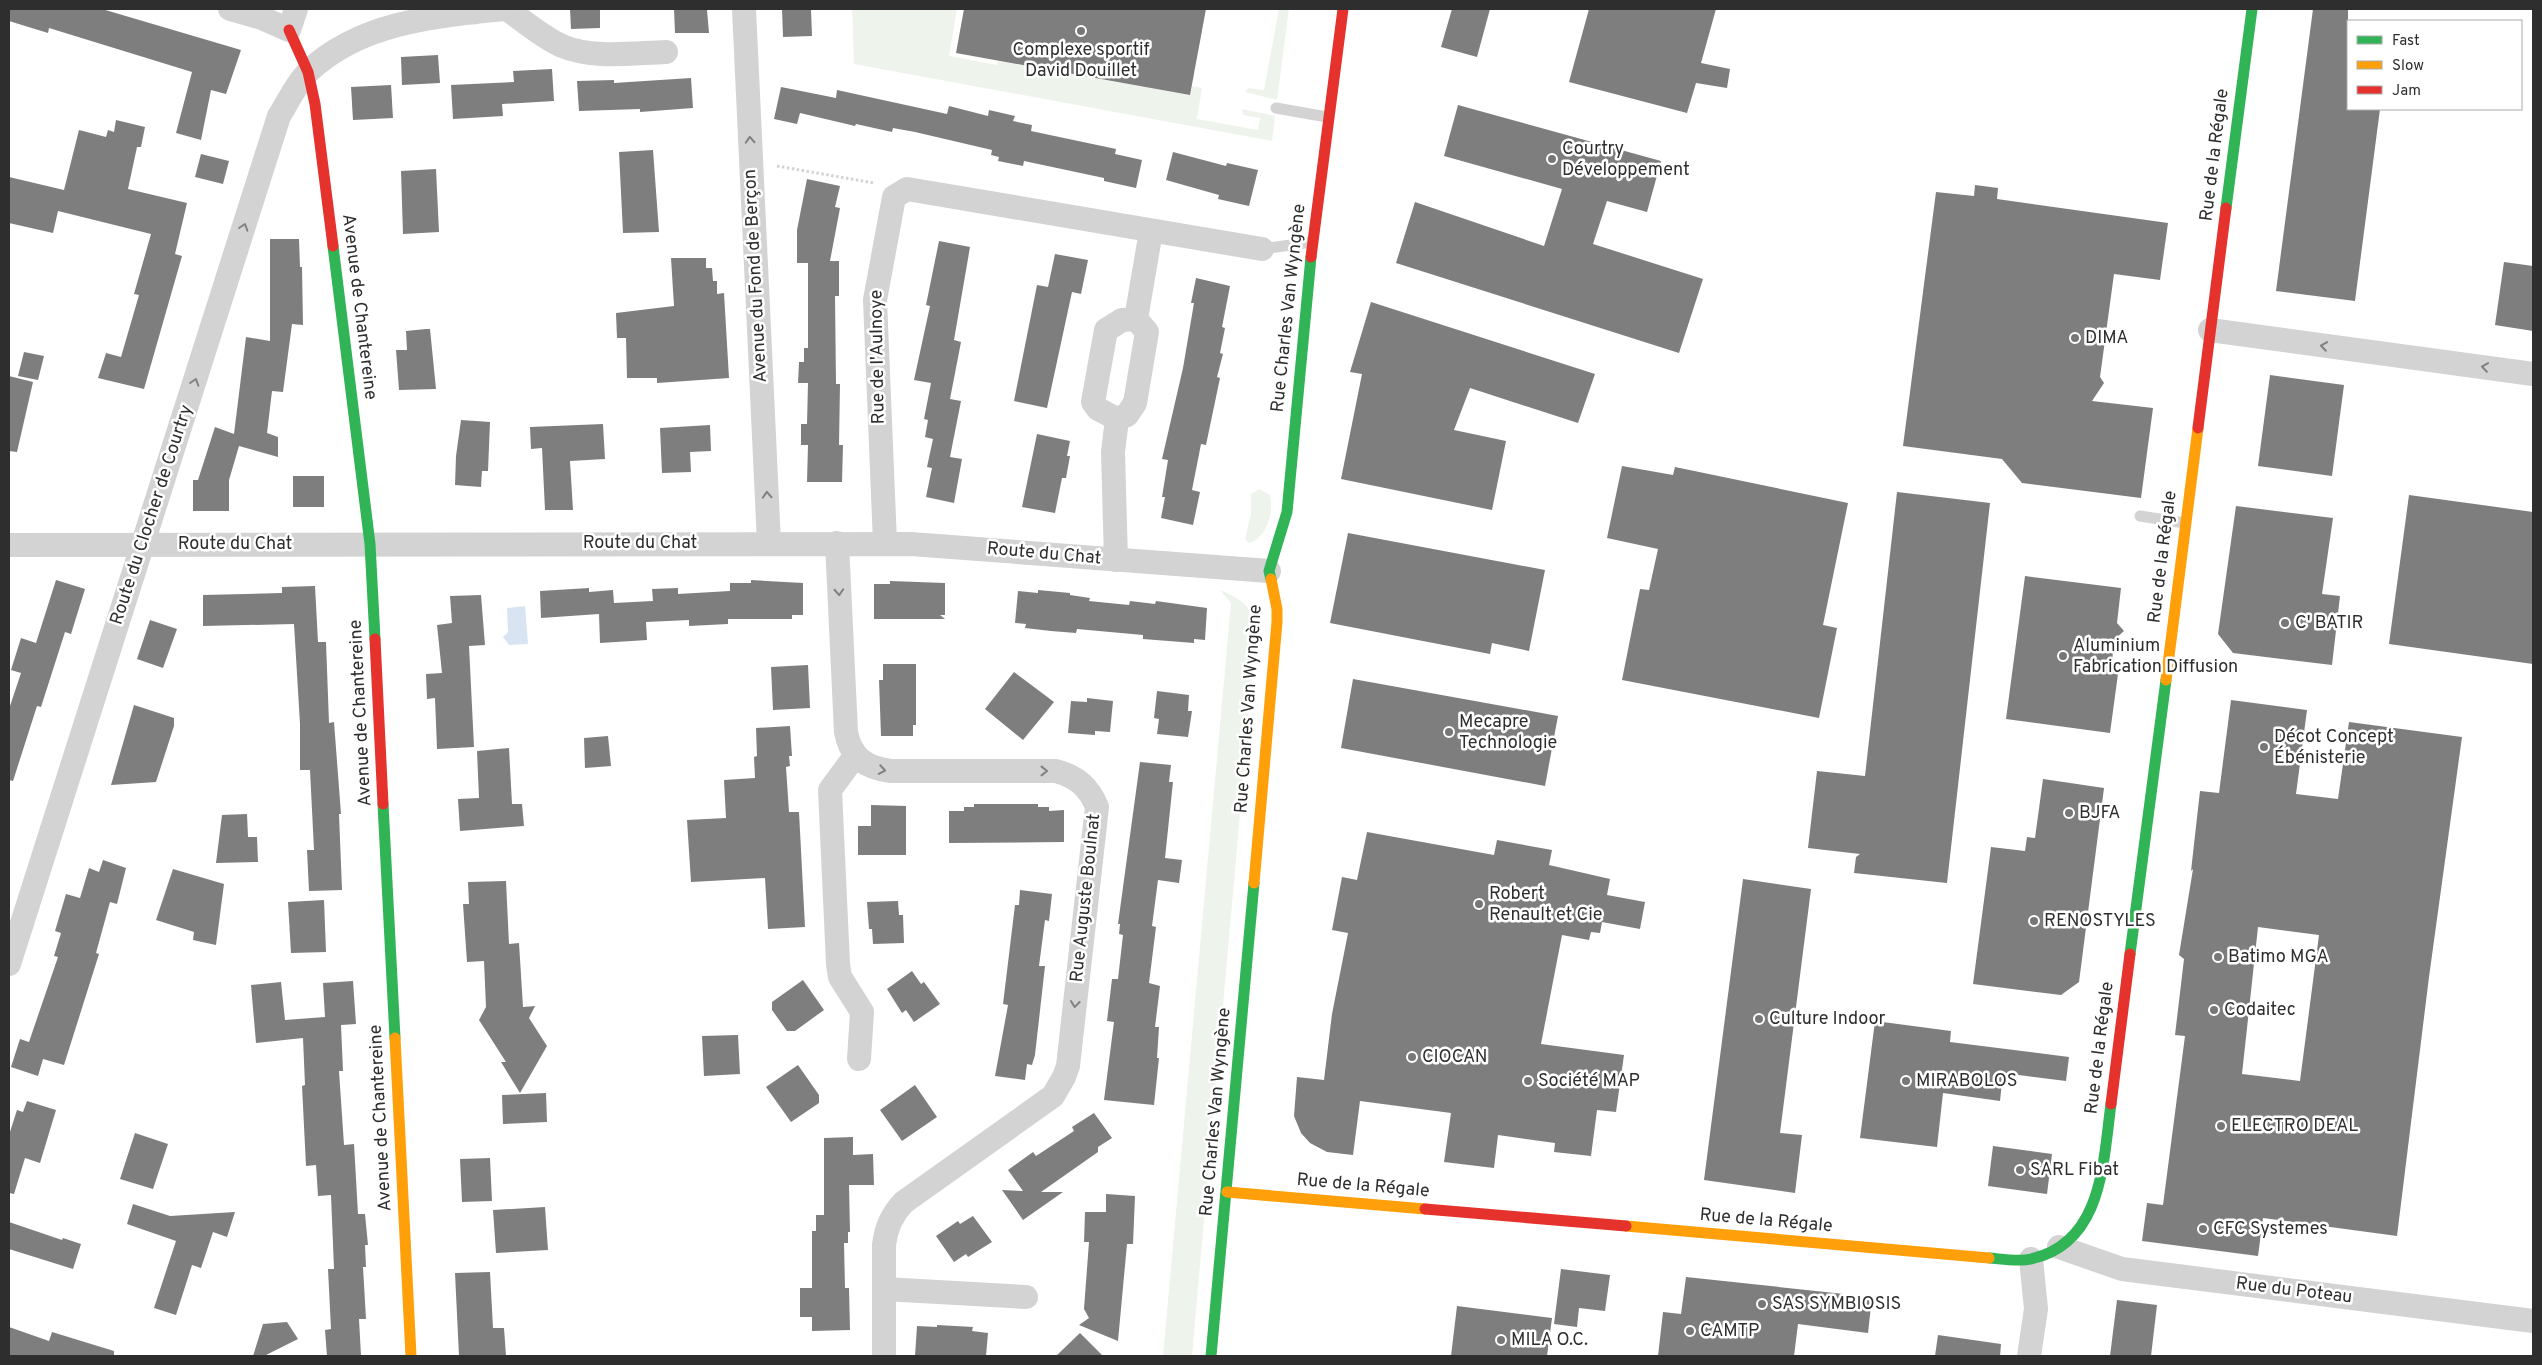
<svg xmlns="http://www.w3.org/2000/svg" width="2542" height="1365" font-family="Overpass,sans-serif">
  <style>
    .green { fill: #eef4eb }
    .water { fill: #d8e4f1 }
    .building { fill: #7e7e7e; fill-rule: evenodd }
    .lines { fill: none; stroke-linecap: round; stroke-linejoin: round }
    .path { stroke: #d3d3d3; stroke-width: 3; stroke-dasharray: 2.5 2.5; stroke-linecap: butt }
    .lane { stroke: #d3d3d3; stroke-width: 11 }
    .street { stroke: #d3d3d3; stroke-width: 24 }
    .fast { stroke: #30b455; stroke-width: 11 }
    .slow { stroke: #ff9f0a; stroke-width: 11 }
    .jam { stroke: #e5322d; stroke-width: 11 }
    .oneway { stroke: #808080 }
    .poi-dot { fill: #777; stroke: #fff; stroke-width: 2 }
    .labels { text-anchor: middle; dominant-baseline: central; stroke-width: 5; stroke-linejoin: round; paint-order: stroke }
    .poi-label { font-size: 18px; fill: #2e2e2e; stroke: #fff; text-anchor: start }
    .street-label { font-size: 18px; fill: #2e2e2e; stroke: #fff }
  </style>
  <rect width="100%" height="100%" fill="#fff"/>
  <g class="green">
    <polygon points="852,9 957,9 949,56 997,65 998,61 1190,95 1192,86 1202,88 1197,119 1258,130 1260,118 1243,115 1242,109 1275,116 1272,141 854,64"/>
    <polygon points="1279,9 1289,9 1277,100 1245,92 1248,88 1264,90"/>
    <path d="M1259,489L1270,495C1274,512 1267,538 1249,543L1245,539L1251,514V494Z"/>
    <path d="M1220,590C1241,598 1256,609 1256,633L1192,1356H1163L1231,603Z"/>
  </g>
  <polygon class="water" points="525,606 528,644 509,645 503,637 508,632 507,608"/>
  <g class="building">
    <polygon points="9,9 102,9 241,50 226,94 211,90 201,140 176,133 192,72 49,28 48,33 9,21"/>
    <polygon points="570,9 600,9 600,28 571,29"/>
    <polygon points="674,9 707,10 709,33 675,33"/>
    <polygon points="782,9 811,9 812,36 783,37"/>
    <polygon points="964,9 1206,9 1190,95 956,53"/>
    <polygon points="1452,9 1490,9 1477,57 1441,47"/>
    <polygon points="1589,9 1716,9 1701,63 1730,69 1727,88 1696,83 1687,113 1569,82"/>
    <polygon points="2313,9 2348,9 2348,109 2380,109 2355,301 2276,291"/>
    <polygon points="438,55 440,83 402,85 401,57"/>
    <polygon points="552,69 554,101 502,104 503,116 453,119 451,85 514,82 513,71"/>
    <polygon points="691,78 693,108 640,112 640,109 579,111 577,81 614,80 614,83"/>
    <polygon points="391,85 393,118 353,120 351,87"/>
    <polygon points="781,87 836,98 837,90 947,114 949,106 988,116 989,110 1015,116 1013,121 1032,125 1031,131 1116,149 1115,154 1142,160 1136,188 1104,181 1104,178 1024,161 1023,166 998,161 999,157 991,155 992,150 915,132 893,128 892,132 856,124 855,126 800,113 797,124 774,119"/>
    <polygon points="1458,105 1661,161 1647,212 1607,201 1593,244 1703,279 1679,353 1396,263 1415,202 1544,246 1562,189 1444,156"/>
    <polygon points="116,120 145,127 141,147 137,147 128,189 187,203 175,254 182,256 144,389 98,378 106,353 121,357 139,295 134,294 151,234 58,211 53,233 9,223 9,177 64,190 79,130 106,137 108,130 114,132"/>
    <polygon points="653,150 659,232 623,233 619,152"/>
    <polygon points="1173,152 1226,166 1227,163 1258,170 1249,206 1218,199 1219,195 1166,180"/>
    <polygon points="201,154 229,161 223,184 195,177"/>
    <polygon points="436,169 439,232 403,234 401,171"/>
    <polygon points="807,179 840,186 835,207 840,208 830,261 839,261 839,296 835,296 836,384 840,384 839,445 843,445 842,482 807,482 808,445 801,445 801,424 807,424 808,383 798,383 799,362 804,362 804,348 808,348 808,263 797,263 797,230"/>
    <polygon points="1975,185 1998,188 1997,199 2168,223 2160,280 2114,274 2100,377 2104,383 2092,401 2153,408 2141,498 2022,483 2002,459 1903,446 1936,192 1974,196"/>
    <polygon points="270,239 299,239 300,267 302,267 303,325 292,324 283,392 272,391 267,433 278,437 278,457 239,446 229,480 229,511 193,511 193,480 198,480 215,427 234,434 246,337 270,341"/>
    <polygon points="939,241 970,247 954,340 961,342 950,399 961,401 950,457 962,459 954,503 926,497 932,468 927,467 933,439 925,437 928,420 924,419 931,383 914,380 930,306 926,305"/>
    <polygon points="1055,254 1088,260 1081,294 1072,292 1047,408 1014,401 1037,285 1048,287"/>
    <polygon points="671,258 706,258 706,268 712,268 713,281 717,281 717,294 724,293 729,378 657,383 657,378 627,378 626,338 617,338 616,313 674,306"/>
    <polygon points="2504,262 2533,266 2533,331 2495,325"/>
    <polygon points="1196,278 1230,286 1222,327 1225,328 1220,353 1223,354 1217,377 1220,378 1206,445 1201,444 1192,490 1200,492 1193,525 1161,518 1165,497 1162,497 1168,460 1162,459 1183,368 1194,303 1191,303"/>
    <polygon points="1371,302 1595,374 1578,423 1470,388 1454,430 1506,441 1492,510 1341,479 1362,374 1350,372"/>
    <polygon points="426,329 430,329 436,389 399,390 396,350 407,350 406,331"/>
    <polygon points="24,352 44,356 38,380 18,376"/>
    <polygon points="2270,375 2344,385 2332,476 2258,466"/>
    <polygon points="9,376 33,382 17,452 9,451"/>
    <polygon points="461,420 490,422 488,471 482,471 481,487 455,485 456,456"/>
    <polygon points="603,424 605,459 570,461 573,510 545,510 542,448 531,449 530,427"/>
    <polygon points="710,425 711,451 690,452 691,472 662,473 660,428"/>
    <polygon points="1037,434 1070,441 1067,456 1070,456 1066,478 1062,478 1055,513 1022,507"/>
    <polygon points="1622,466 1673,475 1675,467 1848,503 1823,625 1837,628 1819,718 1622,680 1640,589 1649,590 1658,549 1607,538"/>
    <rect x="293" y="476" width="31" height="31"/>
    <polygon points="1897,492 1990,503 1947,883 1854,873 1856,857 1860,854 1808,848 1817,771 1865,776"/>
    <polygon points="2409,495 2533,512 2533,664 2389,644"/>
    <polygon points="2236,506 2333,518 2322,594 2340,596 2332,665 2233,653 2218,634"/>
    <polygon points="1348,533 1545,570 1529,651 1492,643 1490,654 1330,623"/>
    <polygon points="2025,576 2121,588 2117,623 2124,631 2115,639 2110,673 2118,674 2110,733 2006,719"/>
    <polygon points="56,580 85,589 71,634 65,632 41,707 37,706 13,781 9,780 9,709 21,673 11,670 21,638 36,643"/>
    <polygon points="751,580 803,583 803,615 792,615 792,619 728,619 728,624 689,626 689,620 646,622 647,640 600,643 599,614 541,618 540,591 589,588 589,592 613,590 614,603 653,601 652,589 678,588 678,594 730,591 730,583 751,583"/>
    <polygon points="890,581 945,583 945,615 940,615 945,619 874,619 874,584 890,584"/>
    <polygon points="315,586 318,642 326,642 329,723 334,722 341,814 339,814 342,890 309,891 307,850 314,850 310,770 300,770 300,724 294,624 203,626 203,595 282,593 282,587"/>
    <polygon points="1038,590 1070,593 1070,595 1090,598 1089,601 1129,605 1130,601 1155,604 1156,601 1207,608 1205,640 1194,639 1194,643 1143,639 1143,635 1077,629 1076,633 1051,631 1025,628 1026,624 1015,623 1018,591 1038,593"/>
    <polygon points="481,595 485,645 469,646 474,747 437,749 435,698 427,699 426,674 442,673 437,625 452,623 450,596"/>
    <polygon points="150,620 177,629 163,668 137,659"/>
    <polygon points="883,664 916,664 916,725 913,725 913,736 881,736 879,680 883,680"/>
    <polygon points="808,665 810,708 773,710 771,667"/>
    <polygon points="1014,672 1054,702 1023,740 985,709"/>
    <polygon points="1353,679 1558,716 1545,786 1341,748"/>
    <polygon points="1157,691 1189,695 1188,711 1192,711 1188,737 1157,734 1159,719 1154,718"/>
    <polygon points="1087,698 1113,701 1110,732 1095,731 1095,735 1068,733 1071,701 1087,702"/>
    <path d="M2231,700L2307,710L2296,794L2338,799L2349,722L2462,737L2429,977L2397,1236L2263,1218L2258,1256L2142,1241L2147,1203L2163,1205L2185,1036L2175,1035L2184,959L2179,955L2193,869L2191,871L2200,791L2219,793ZM2258,927L2319,935L2300,1081L2242,1074Z"/>
    <polygon points="134,705 174,718 174,726 156,782 111,785"/>
    <polygon points="790,726 792,756 789,756 790,766 786,767 789,812 799,812 805,927 768,929 765,878 691,882 687,820 726,818 724,780 755,778 754,757 757,756 756,728"/>
    <polygon points="608,736 611,766 585,768 584,738"/>
    <polygon points="509,748 512,804 522,804 524,826 460,831 458,799 479,798 477,751"/>
    <polygon points="1140,762 1171,765 1169,782 1173,782 1165,858 1182,860 1179,883 1158,880 1152,926 1156,927 1149,983 1160,986 1155,1027 1159,1027 1157,1058 1159,1058 1154,1105 1104,1100 1114,1022 1107,1021 1112,979 1118,979 1123,935 1119,934 1120,924 1118,924"/>
    <polygon points="2043,779 2104,788 2079,982 2061,995 1973,984 1991,847 2025,851 2027,837 2035,838"/>
    <polygon points="974,804 1038,804 1038,807 1049,807 1049,811 1064,810 1064,842 949,843 949,811 964,811 964,807 974,807"/>
    <polygon points="871,805 906,806 906,855 858,855 858,826 871,826"/>
    <polygon points="247,814 248,837 257,837 258,862 216,863 222,815"/>
    <polygon points="1367,832 1494,855 1497,840 1552,850 1549,865 1610,879 1607,895 1645,902 1640,929 1602,922 1600,933 1591,932 1589,940 1562,935 1541,1044 1624,1055 1616,1112 1597,1110 1591,1156 1554,1152 1555,1143 1498,1135 1494,1168 1444,1162 1451,1113 1360,1101 1353,1155 1327,1152 1310,1143 1301,1133 1294,1116 1297,1077 1324,1080 1332,1014 1348,933 1332,930 1342,877 1357,880"/>
    <polygon points="103,860 126,868 117,904 110,902 96,953 99,954 64,1065 43,1059 38,1076 11,1067 20,1039 29,1042 58,957 54,956 61,933 55,931 66,894 80,898 89,868 99,872"/>
    <polygon points="173,869 224,884 216,945 193,940 194,932 156,920"/>
    <polygon points="1743,879 1811,889 1780,1133 1802,1135 1795,1193 1704,1180"/>
    <polygon points="506,881 509,944 519,943 523,1007 535,1006 529,1018 547,1046 520,1093 501,1062 506,1062 479,1020 486,1007 484,961 467,962 463,904 469,904 468,882"/>
    <polygon points="1020,890 1052,894 1049,921 1045,920 1039,966 1045,966 1035,1055 1032,1065 1027,1064 1025,1080 995,1076 1008,1005 1003,1004 1015,905 1019,905"/>
    <polygon points="324,900 326,952 291,953 288,902"/>
    <polygon points="898,901 899,915 903,915 904,943 873,944 872,929 869,929 867,902"/>
    <polygon points="912,971 921,984 924,982 940,1004 914,1022 906,1010 902,1013 887,989"/>
    <polygon points="803,980 824,1010 795,1031 787,1031 772,1010 772,1002"/>
    <polygon points="353,981 356,1024 341,1025 343,1071 339,1071 344,1145 354,1144 358,1214 365,1214 368,1245 365,1245 366,1267 363,1267 366,1319 359,1319 361,1356 327,1356 325,1330 331,1329 328,1269 334,1269 331,1195 318,1196 316,1165 306,1166 302,1086 305,1085 303,1038 256,1043 251,985 281,982 285,1020 325,1017 323,983"/>
    <polygon points="1875,1021 1951,1031 1950,1042 2069,1057 2066,1081 2003,1073 2000,1101 1943,1093 1937,1147 1860,1138"/>
    <polygon points="738,1035 740,1074 704,1076 702,1036"/>
    <polygon points="798,1065 819,1095 819,1103 791,1122 766,1087"/>
    <polygon points="915,1085 937,1117 902,1141 880,1110"/>
    <polygon points="546,1093 547,1122 503,1124 502,1095"/>
    <polygon points="27,1101 56,1110 40,1163 25,1158 14,1194 9,1193 9,1135 17,1110 23,1112"/>
    <polygon points="1094,1113 1112,1138 1098,1147 1098,1152 1041,1192 1063,1192 1023,1220 1002,1190 1023,1191 1008,1170 1033,1152 1036,1156 1074,1131 1072,1127"/>
    <polygon points="135,1133 168,1144 153,1189 120,1179"/>
    <polygon points="853,1137 853,1155 873,1154 874,1185 849,1185 850,1232 848,1232 848,1243 844,1243 845,1288 849,1288 850,1330 812,1331 812,1317 800,1317 800,1288 812,1288 812,1231 816,1231 816,1215 824,1215 824,1138"/>
    <polygon points="1993,1146 2052,1154 2047,1194 1988,1186"/>
    <polygon points="490,1158 492,1201 462,1202 460,1159"/>
    <polygon points="1106,1194 1135,1196 1133,1244 1127,1244 1118,1341 1079,1325 1089,1318 1084,1309 1089,1242 1084,1242 1085,1212 1106,1212"/>
    <polygon points="133,1204 170,1216 235,1212 227,1237 213,1232 201,1268 192,1265 176,1315 154,1308 176,1241 127,1224"/>
    <polygon points="545,1207 548,1250 496,1253 493,1210"/>
    <polygon points="973,1216 992,1242 968,1257 966,1254 954,1262 936,1236 958,1221 960,1224"/>
    <polygon points="9,1222 62,1240 63,1238 81,1244 73,1269 9,1249"/>
    <polygon points="1561,1269 1610,1275 1605,1311 1579,1308 1577,1327 1554,1324"/>
    <polygon points="490,1272 493,1328 504,1328 506,1356 459,1356 455,1273"/>
    <polygon points="1686,1277 1872,1297 1868,1333 1798,1324 1794,1356 1658,1356 1663,1312 1681,1314"/>
    <polygon points="2117,1300 2157,1305 2151,1356 2110,1356"/>
    <polygon points="1457,1306 1552,1318 1547,1356 1451,1356"/>
    <polygon points="287,1322 298,1339 264,1356 253,1356 263,1324"/>
    <polygon points="937,1325 973,1327 972,1331 988,1333 986,1356 915,1356 917,1326 937,1327"/>
    <polygon points="9,1327 49,1341 52,1332 114,1351 114,1356 9,1356"/>
    <polygon points="1080,1333 1103,1356 1056,1356"/>
    <polygon points="1938,1335 2001,1344 2000,1356 1935,1356"/>
  </g>
  <g class="lines">
    <polyline class="path" points="777,166 874,183"/>
    <g class="lane">
      <polyline points="1276,108 1327,117"/>
      <polyline points="1262,249 1312,242"/>
      <polyline points="2140,516 2185,523"/>
    </g>
    <g class="street">
      <polyline points="230,9 262,18 289,30 296,9"/>
      <path d="M507,9C525,22 542,37 562,46C593,59 632,53 666,52"/>
      <polyline points="744,9 769,543"/>
      <polyline points="1136,319 1122,320 1106,330 1093,402 1098,409 1117,419 1127,415 1135,403 1147,332 1136,319 1151,231"/>
      <polyline points="2210,330 2533,374"/>
      <path d="M837,543L846,732C851,758 866,768 891,771H1056C1077,777 1089,787 1097,807L1068,1066L1064,1077L1053,1096L904,1202C892,1214 886,1227 884,1245V1356"/>
      <polyline points="885,543 875,300 894,197 907,189 1262,249"/>
      <polyline points="9,545 911,544 1269,571"/>
      <polyline points="1116,560 1113,452 1117,419"/>
      <polyline points="855,756 830,790 838,964 840,977 862,1012 859,1059"/>
      <path d="M9,964L279,116C288,102 297,82 309,71C361,22 436,16 504,9"/>
      <polyline points="2059,1247 2122,1269 2533,1321"/>
      <polyline points="884,1289 1026,1297"/>
      <polyline points="2029,1356 2036,1309 2031,1259"/>
    </g>
    <g class="fast">
      <polyline points="2226,208 2252,9"/>
      <polyline points="333,246 370,544 375,639"/>
      <polyline points="1271,579 1269,571 1287,512 1311,257"/>
      <polyline points="383,804 395,1038"/>
      <polyline points="2130,954 2166,680"/>
      <path d="M1989,1258C2002,1259 2019,1262 2031,1259C2103,1243 2103,1162 2111,1104"/>
      <polyline points="1211,1356 1254,883"/>
    </g>
    <g class="slow">
      <polyline points="2166,680 2198,428"/>
      <polyline points="1254,883 1277,622 1277,609 1271,579"/>
      <polyline points="395,1038 411,1356"/>
      <polyline points="1227,1192 1425,1209"/>
      <polyline points="1626,1226 1989,1258"/>
    </g>
    <g class="jam">
      <polyline points="289,30 308,72 315,104 333,246"/>
      <polyline points="1311,257 1343,9"/>
      <polyline points="2198,428 2226,208"/>
      <polyline points="375,639 383,804"/>
      <polyline points="2111,1104 2130,954"/>
      <polyline points="1425,1209 1626,1226"/>
    </g>
  </g>
  <defs><path id="oneway-chevron" d="M-2-3.5L2.5 0L-2 3.5" fill="none" stroke-width="1.6" stroke-linecap="round" stroke-linejoin="round" transform="scale(1.25)"/></defs>
  <g class="oneway">
    <use href="#oneway-chevron" transform="translate(750 140) rotate(-93)"/>
    <use href="#oneway-chevron" transform="translate(244 227) rotate(-72)"/>
    <use href="#oneway-chevron" transform="translate(2324 346) rotate(-172)"/>
    <use href="#oneway-chevron" transform="translate(2485 367) rotate(-172)"/>
    <use href="#oneway-chevron" transform="translate(195 382) rotate(-72)"/>
    <use href="#oneway-chevron" transform="translate(767 495) rotate(-93)"/>
    <use href="#oneway-chevron" transform="translate(839 592) rotate(87)"/>
    <use href="#oneway-chevron" transform="translate(882 770) rotate(10)"/>
    <use href="#oneway-chevron" transform="translate(1044 771)"/>
    <use href="#oneway-chevron" transform="translate(1075 1004) rotate(97)"/>
  </g>
  <g class="poi-dot">
    <circle cx="1081" cy="31" r="5"/>
    <circle cx="1552" cy="159" r="5"/>
    <circle cx="2075" cy="338" r="5"/>
    <circle cx="2285" cy="623" r="5"/>
    <circle cx="2063" cy="656" r="5"/>
    <circle cx="1449" cy="732" r="5"/>
    <circle cx="2264" cy="747" r="5"/>
    <circle cx="2069" cy="813" r="5"/>
    <circle cx="1479" cy="904" r="5"/>
    <circle cx="2034" cy="921" r="5"/>
    <circle cx="2218" cy="957" r="5"/>
    <circle cx="2214" cy="1010" r="5"/>
    <circle cx="1759" cy="1019" r="5"/>
    <circle cx="1412" cy="1057" r="5"/>
    <circle cx="1528" cy="1081" r="5"/>
    <circle cx="1906" cy="1081" r="5"/>
    <circle cx="2221" cy="1126" r="5"/>
    <circle cx="2020" cy="1170" r="5"/>
    <circle cx="2203" cy="1229" r="5"/>
    <circle cx="1762" cy="1304" r="5"/>
    <circle cx="1690" cy="1331" r="5"/>
    <circle cx="1501" cy="1340" r="5"/>
  </g>
  <g class="labels">
    <g class="poi-label">
      <text x="1081" y="50" text-anchor="middle">Complexe sportif<tspan x="1081" dy="21">David Douillet</tspan></text>
      <text x="1562" y="149">Courtry<tspan x="1562" dy="21">Développement</tspan></text>
      <text x="2085" y="338">DIMA</text>
      <text x="2295" y="623">C' BATIR</text>
      <text x="2073" y="646">Aluminium<tspan x="2073" dy="21">Fabrication Diffusion</tspan></text>
      <text x="1459" y="722">Mecapre<tspan x="1459" dy="21">Technologie</tspan></text>
      <text x="2274" y="737">Décot Concept<tspan x="2274" dy="21">Ébénisterie</tspan></text>
      <text x="2079" y="813">BJFA</text>
      <text x="1489" y="894">Robert<tspan x="1489" dy="21">Renault et Cie</tspan></text>
      <text x="2044" y="921">RENOSTYLES</text>
      <text x="2228" y="957">Batimo MGA</text>
      <text x="2224" y="1010">Codaitec</text>
      <text x="1769" y="1019">Culture Indoor</text>
      <text x="1422" y="1057">CIOCAN</text>
      <text x="1538" y="1081">Société MAP</text>
      <text x="1916" y="1081">MIRABOLOS</text>
      <text x="2231" y="1126">ELECTRO DEAL</text>
      <text x="2030" y="1170">SARL Fibat</text>
      <text x="2213" y="1229">CFC Systemes</text>
      <text x="1772" y="1304">SAS SYMBIOSIS</text>
      <text x="1700" y="1331">CAMTP</text>
      <text x="1511" y="1340">MILA O.C.</text>
    </g>
    <g class="street-label">
      <text transform="translate(2215 155) rotate(-83)">Rue de la Régale</text>
      <text transform="translate(756 276) rotate(-93)">Avenue du Fond de Berçon</text>
      <text transform="translate(359 307) rotate(83)">Avenue de Chantereine</text>
      <text transform="translate(1289 308) rotate(-84)">Rue Charles Van Wyngène</text>
      <text transform="translate(878 357) rotate(-91)">Rue de l'Aulnoye</text>
      <text transform="translate(152 515) rotate(-72)">Route du Clocher de Courtry</text>
      <text x="640" y="543">Route du Chat</text>
      <text x="235" y="544">Route du Chat</text>
      <text transform="translate(1044 554) rotate(5)">Route du Chat</text>
      <text transform="translate(2163 557) rotate(-83)">Rue de la Régale</text>
      <text transform="translate(1249 709) rotate(-86)">Rue Charles Van Wyngène</text>
      <text transform="translate(361 713) rotate(-93)">Avenue de Chantereine</text>
      <text transform="translate(1086 898) rotate(-84)">Rue Auguste Boulnat</text>
      <text transform="translate(2100 1048) rotate(-83)">Rue de la Régale</text>
      <text transform="translate(1216 1112) rotate(-85)">Rue Charles Van Wyngène</text>
      <text transform="translate(381 1118) rotate(-93)">Avenue de Chantereine</text>
      <text transform="translate(1363 1186) rotate(5)">Rue de la Régale</text>
      <text transform="translate(1766 1221) rotate(5)">Rue de la Régale</text>
      <text transform="translate(2294 1291) rotate(7)">Rue du Poteau</text>
    </g>
  </g>
  <rect width="2542" height="1365" fill="none" stroke="#2e2e2e" stroke-width="20"/>
  <rect x="2347" y="20" width="175" height="90" fill="#ffffff" stroke="#ababab"/>
  <rect x="2357" y="36" width="25" height="8" fill="#30b455" stroke="#ababab"/>
  <text x="2392" y="45" font-size="15" fill="#2e2e2e">Fast</text>
  <rect x="2357" y="61" width="25" height="8" fill="#ff9f0a" stroke="#ababab"/>
  <text x="2392" y="70" font-size="15" fill="#2e2e2e">Slow</text>
  <rect x="2357" y="86" width="25" height="8" fill="#e5322d" stroke="#ababab"/>
  <text x="2392" y="95" font-size="15" fill="#2e2e2e">Jam</text>
</svg>
